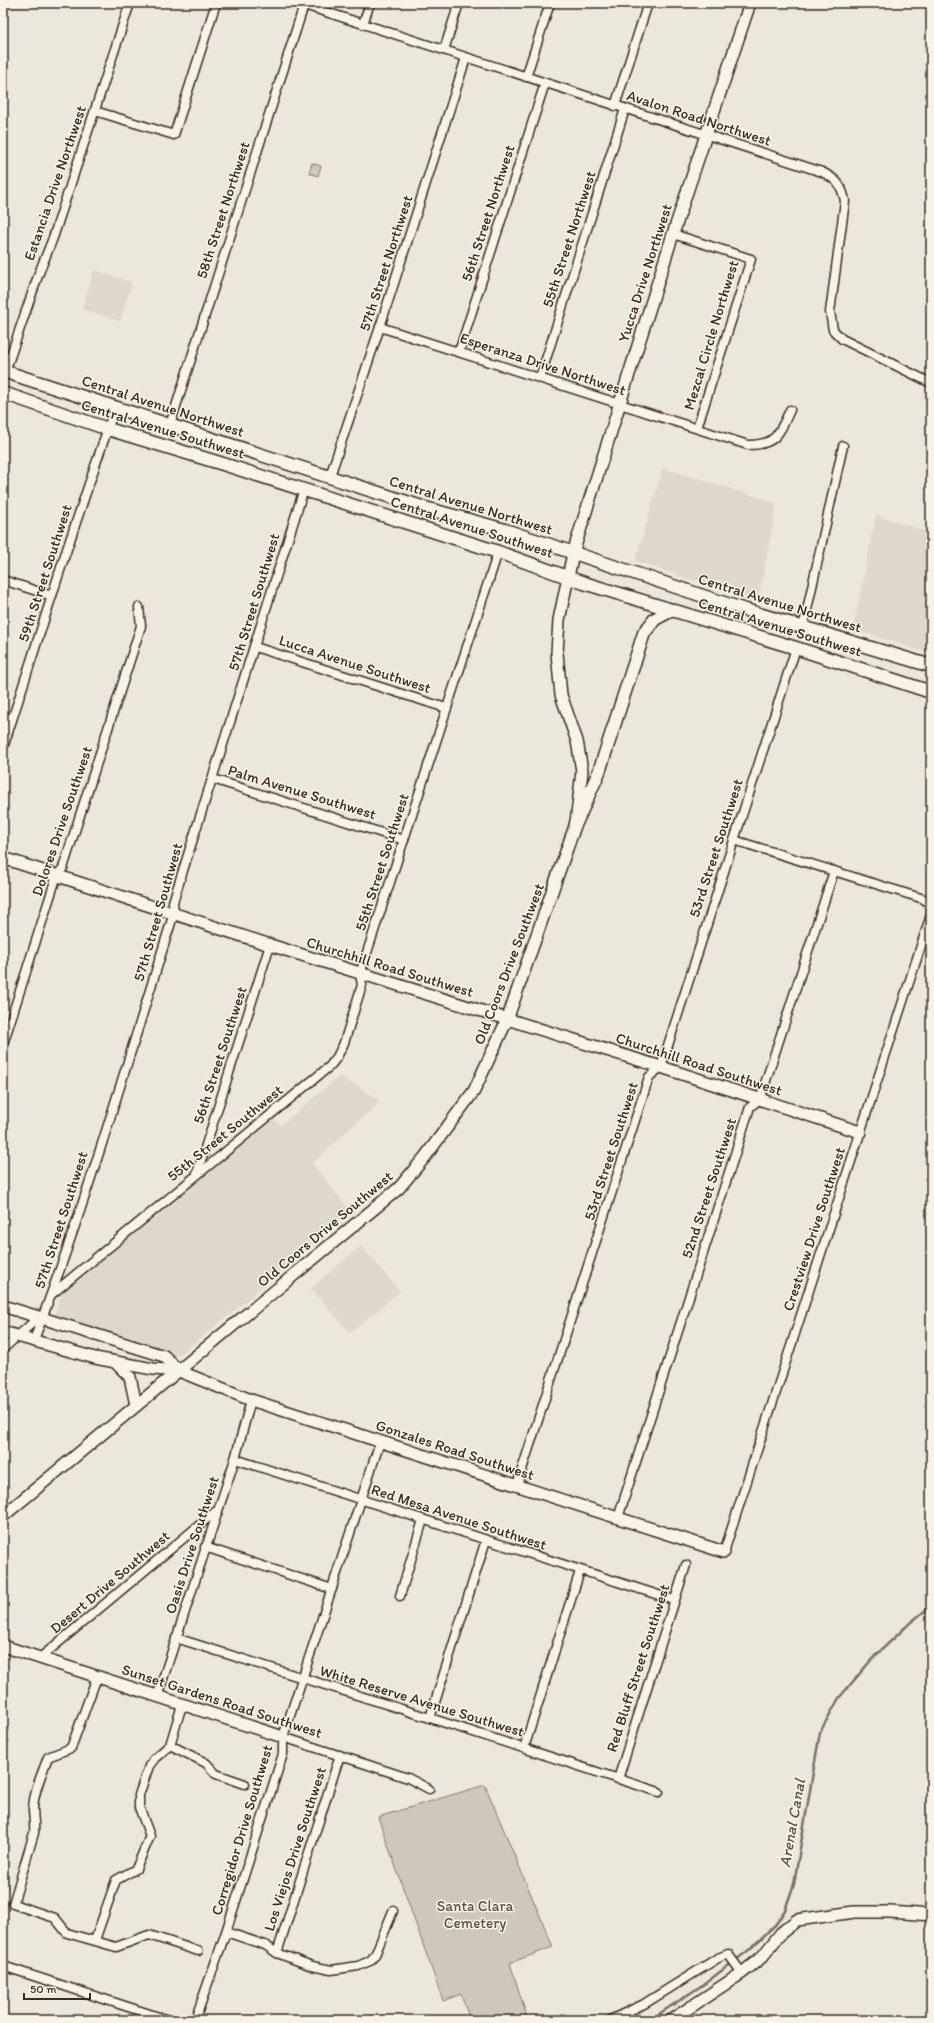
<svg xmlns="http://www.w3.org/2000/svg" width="934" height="2023" font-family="Itim,sans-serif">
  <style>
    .built { fill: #ddd7cc }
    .green { fill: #cec8bc; stroke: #84796d }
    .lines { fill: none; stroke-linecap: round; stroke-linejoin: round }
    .stream { stroke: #7c7064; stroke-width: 2.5 }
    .street-casing { stroke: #3b2a1e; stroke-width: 11 }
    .secondary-casing { stroke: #3b2a1e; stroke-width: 14 }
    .primary-casing { stroke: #3b2a1e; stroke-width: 15 }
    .street { stroke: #f7f3e8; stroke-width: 8 }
    .secondary { stroke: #f7f3e8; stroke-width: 11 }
    .primary { stroke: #f7f3e8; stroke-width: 12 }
    .labels { text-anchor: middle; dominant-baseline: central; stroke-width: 3; stroke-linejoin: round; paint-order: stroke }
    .street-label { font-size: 15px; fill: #3b2a1e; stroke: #f7f3e8 }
    .park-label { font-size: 15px; fill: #605246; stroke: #f7f3e8 }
    .water-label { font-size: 16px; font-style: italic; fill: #615347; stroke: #f7f3e8 }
  </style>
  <rect width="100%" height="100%" fill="#ece7dc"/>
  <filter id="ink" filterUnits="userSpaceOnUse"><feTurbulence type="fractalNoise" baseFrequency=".025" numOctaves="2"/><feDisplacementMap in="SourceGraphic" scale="8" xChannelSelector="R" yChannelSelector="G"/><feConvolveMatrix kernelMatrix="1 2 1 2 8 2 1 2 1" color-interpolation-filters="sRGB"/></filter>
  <g filter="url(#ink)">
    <g class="built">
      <polygon points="94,270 132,282 120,321 82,309"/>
      <polygon points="663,468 777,503 758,601 635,561"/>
      <polygon points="876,515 931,533 931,654 853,629"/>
      <polygon points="340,1076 381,1101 312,1163 350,1211 222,1321 180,1354 172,1357 55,1315 62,1292 274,1120 281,1125"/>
      <polygon points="361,1246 400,1291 350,1333 311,1288"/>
    </g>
    <g class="green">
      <polygon points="312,163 321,166 318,176 309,173"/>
      <polygon points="485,1785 553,1947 510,1963 528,2020 470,2020 461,1994 443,2001 378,1817"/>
    </g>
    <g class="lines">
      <polyline class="stream" points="650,2020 704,1984 749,1950 776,1924 785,1910 794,1884 820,1732 839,1698 873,1658 911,1622 931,1606"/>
      <g class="street-casing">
        <g id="street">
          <path d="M298,3L822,172C836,179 842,185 845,201L830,312L833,330L842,339L931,383"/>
          <polyline points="363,24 370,3"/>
          <polyline points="444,50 459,3"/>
          <polyline points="526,77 550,3"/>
          <polyline points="615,106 648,3"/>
          <polyline points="95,111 174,135 216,3"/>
          <polyline points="673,234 751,259 697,428"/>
          <path d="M380,327L748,445C776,445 779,434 790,410"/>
          <polyline points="459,352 545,83"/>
          <polyline points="5,372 39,273 53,238 130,3"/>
          <polyline points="540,378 625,109"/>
          <polyline points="170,425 304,5"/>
          <polyline points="330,476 380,327 466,58"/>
          <polyline points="3,580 52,596"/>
          <polyline points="803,628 843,446"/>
          <polyline points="255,647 446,708"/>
          <polyline points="3,716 12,719"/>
          <polyline points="3,748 65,555 115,407"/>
          <polyline points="213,779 404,840"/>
          <polyline points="734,840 924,899 931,905 931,908"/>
          <polyline points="3,1044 57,875 63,868 141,626 139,607"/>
          <polyline points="197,1173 270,945"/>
          <polyline points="52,1294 330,1066 337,1057 344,1043 362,985 360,974 498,552"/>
          <path d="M34,1340C87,1201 129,1056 174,913L173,902L304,489"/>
          <polyline points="3,1349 38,1318"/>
          <polyline points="235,1459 674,1600"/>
          <polyline points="517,1485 649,1077 661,1067 796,648"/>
          <polyline points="618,1518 750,1107 760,1099 834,871"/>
          <polyline points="205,1547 332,1589"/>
          <polyline points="724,1552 931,915"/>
          <polyline points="400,1596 423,1520"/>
          <polyline points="176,1638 430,1718 659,1792"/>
          <polyline points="40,1658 215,1512"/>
          <path d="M97,1677L71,1748L48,1757C42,1774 34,1790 33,1808C33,1817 35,1824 34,1833L13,1904L55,1918L67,1933L116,1947L149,1935L198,1951"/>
          <polyline points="157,1697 235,1459 251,1400"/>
          <polyline points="430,1718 486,1540"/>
          <polyline points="283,1737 408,1778 429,1789"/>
          <polyline points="170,1745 206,1763 216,1774 245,1784"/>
          <polyline points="524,1748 580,1571"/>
          <polyline points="618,1779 686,1565"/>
          <polyline points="226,1932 265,1945 277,1953 312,1966 331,1970 358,1966 370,1961 375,1955 393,1911"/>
          <polyline points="95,1940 116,1880 136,1869 150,1836 139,1807 139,1795 149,1766 155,1758 170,1745 182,1705"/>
          <polyline points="277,1953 340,1755"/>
          <polyline points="3,1966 168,2020"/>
          <polyline points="195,2020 226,1932 283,1754 283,1737 380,1442"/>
          <polyline points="610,2020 644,2004 718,1958 728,1954 742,1973"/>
        </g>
      </g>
      <g class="secondary-casing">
        <g id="secondary">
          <polyline points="3,858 270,945 661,1067 860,1132"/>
          <polyline points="3,1306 164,1356 179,1371"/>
          <polyline points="3,1332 95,1358 153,1369 179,1371 251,1400 724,1552"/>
          <polyline points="115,1362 130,1377 136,1405"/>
          <polyline points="3,1516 399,1188 425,1157 474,1091 507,1020 576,823 582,771 577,741 561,695 557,653 559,620 573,553 673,234 750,3"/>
          <polyline points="3,1646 283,1737"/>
          <polyline points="671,2020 742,1973 762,1957 781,1933 797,1920 854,1912 890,1912 931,1915"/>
        </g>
      </g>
      <g class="primary-casing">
        <g id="primary">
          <polyline points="3,371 425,508 505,530 739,608 931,666"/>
          <polyline points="3,393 108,429 223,464 498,552 584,583 796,648 931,692"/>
          <polyline points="576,823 599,772 644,633 655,619 672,610"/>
        </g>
      </g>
      <use href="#street" class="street"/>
      <use href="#secondary" class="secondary"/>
      <use href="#primary" class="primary"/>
    </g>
  </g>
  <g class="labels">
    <g class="street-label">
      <text transform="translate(699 118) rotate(18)">Avalon Road Northwest</text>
      <text transform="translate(55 183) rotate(-71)">Estancia Drive Northwest</text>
      <text transform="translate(223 210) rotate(-72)">58th Street Northwest</text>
      <text transform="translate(488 213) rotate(-72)">56th Street Northwest</text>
      <text transform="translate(569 239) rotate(-72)">55th Street Northwest</text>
      <text transform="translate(386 263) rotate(-72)">57th Street Northwest</text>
      <text transform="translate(645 273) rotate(-72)">Yucca Drive Northwest</text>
      <text transform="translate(711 335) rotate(-73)">Mezcal Circle Northwest</text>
      <text transform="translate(543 364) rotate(18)">Esperanza Drive Northwest</text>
      <text transform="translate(163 406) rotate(18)">Central Avenue Northwest</text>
      <text transform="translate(163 429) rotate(17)">Central Avenue Southwest</text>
      <text transform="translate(471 505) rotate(17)">Central Avenue Northwest</text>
      <text transform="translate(472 527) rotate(18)">Central Avenue Southwest</text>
      <text transform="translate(45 573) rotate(-72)">59th Street Southwest</text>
      <text transform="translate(254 602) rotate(-73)">57th Street Southwest</text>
      <text transform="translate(780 603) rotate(17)">Central Avenue Northwest</text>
      <text transform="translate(780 627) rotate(17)">Central Avenue Southwest</text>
      <text transform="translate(355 664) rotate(18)">Lucca Avenue Southwest</text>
      <text transform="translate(302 792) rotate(17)">Palm Avenue Southwest</text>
      <text transform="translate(62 821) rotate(-71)">Dolores Drive Southwest</text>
      <text transform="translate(716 848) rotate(-72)">53rd Street Southwest</text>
      <text transform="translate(382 862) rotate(-72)">55th Street Southwest</text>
      <text transform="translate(158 912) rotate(-74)">57th Street Southwest</text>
      <text transform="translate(509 964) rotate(-69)">Old Coors Drive Southwest</text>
      <text transform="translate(390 967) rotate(17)">Churchhill Road Southwest</text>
      <text transform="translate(220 1055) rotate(-72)">56th Street Southwest</text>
      <text transform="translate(699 1064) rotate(18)">Churchhill Road Southwest</text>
      <text transform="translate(225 1133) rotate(-39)">55th Street Southwest</text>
      <text transform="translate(611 1151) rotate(-72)">53rd Street Southwest</text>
      <text transform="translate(709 1188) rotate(-72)">52nd Street Southwest</text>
      <text transform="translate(61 1220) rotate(-72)">57th Street Southwest</text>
      <text transform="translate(325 1229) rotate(-40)">Old Coors Drive Southwest</text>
      <text transform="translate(814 1229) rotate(-72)">Crestview Drive Southwest</text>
      <text transform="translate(455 1450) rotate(18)">Gonzales Road Southwest</text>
      <text transform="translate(459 1517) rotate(18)">Red Mesa Avenue Southwest</text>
      <text transform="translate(192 1545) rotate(-72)">Oasis Drive Southwest</text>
      <text transform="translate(110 1582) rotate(-40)">Desert Drive Southwest</text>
      <text transform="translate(638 1668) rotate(-72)">Red Bluff Street Southwest</text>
      <text transform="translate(222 1701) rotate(18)">Sunset Gardens Road Southwest</text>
      <text transform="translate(422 1701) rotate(17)">White Reserve Avenue Southwest</text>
      <text transform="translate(242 1830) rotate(-73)">Corregidor Drive Southwest</text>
      <text transform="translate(295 1849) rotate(-72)">Los Viejos Drive Southwest</text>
    </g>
    <g class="park-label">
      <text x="475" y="1906">Santa Clara<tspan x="475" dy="17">Cemetery</tspan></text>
    </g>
    <g class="water-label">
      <text transform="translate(792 1823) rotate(-80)">Arenal Canal</text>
    </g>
  </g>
  <rect width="934" height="2023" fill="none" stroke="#f7f3e8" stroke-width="16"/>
  <rect x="8" y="8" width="918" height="2007" fill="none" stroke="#3b2a1e" stroke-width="1.5" filter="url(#ink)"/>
  <path d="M24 1993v6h66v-6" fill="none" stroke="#3b2a1e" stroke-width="2"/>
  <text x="30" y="1993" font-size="12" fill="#3b2a1e" stroke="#f7f3e8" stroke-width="3" paint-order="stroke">50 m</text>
</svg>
